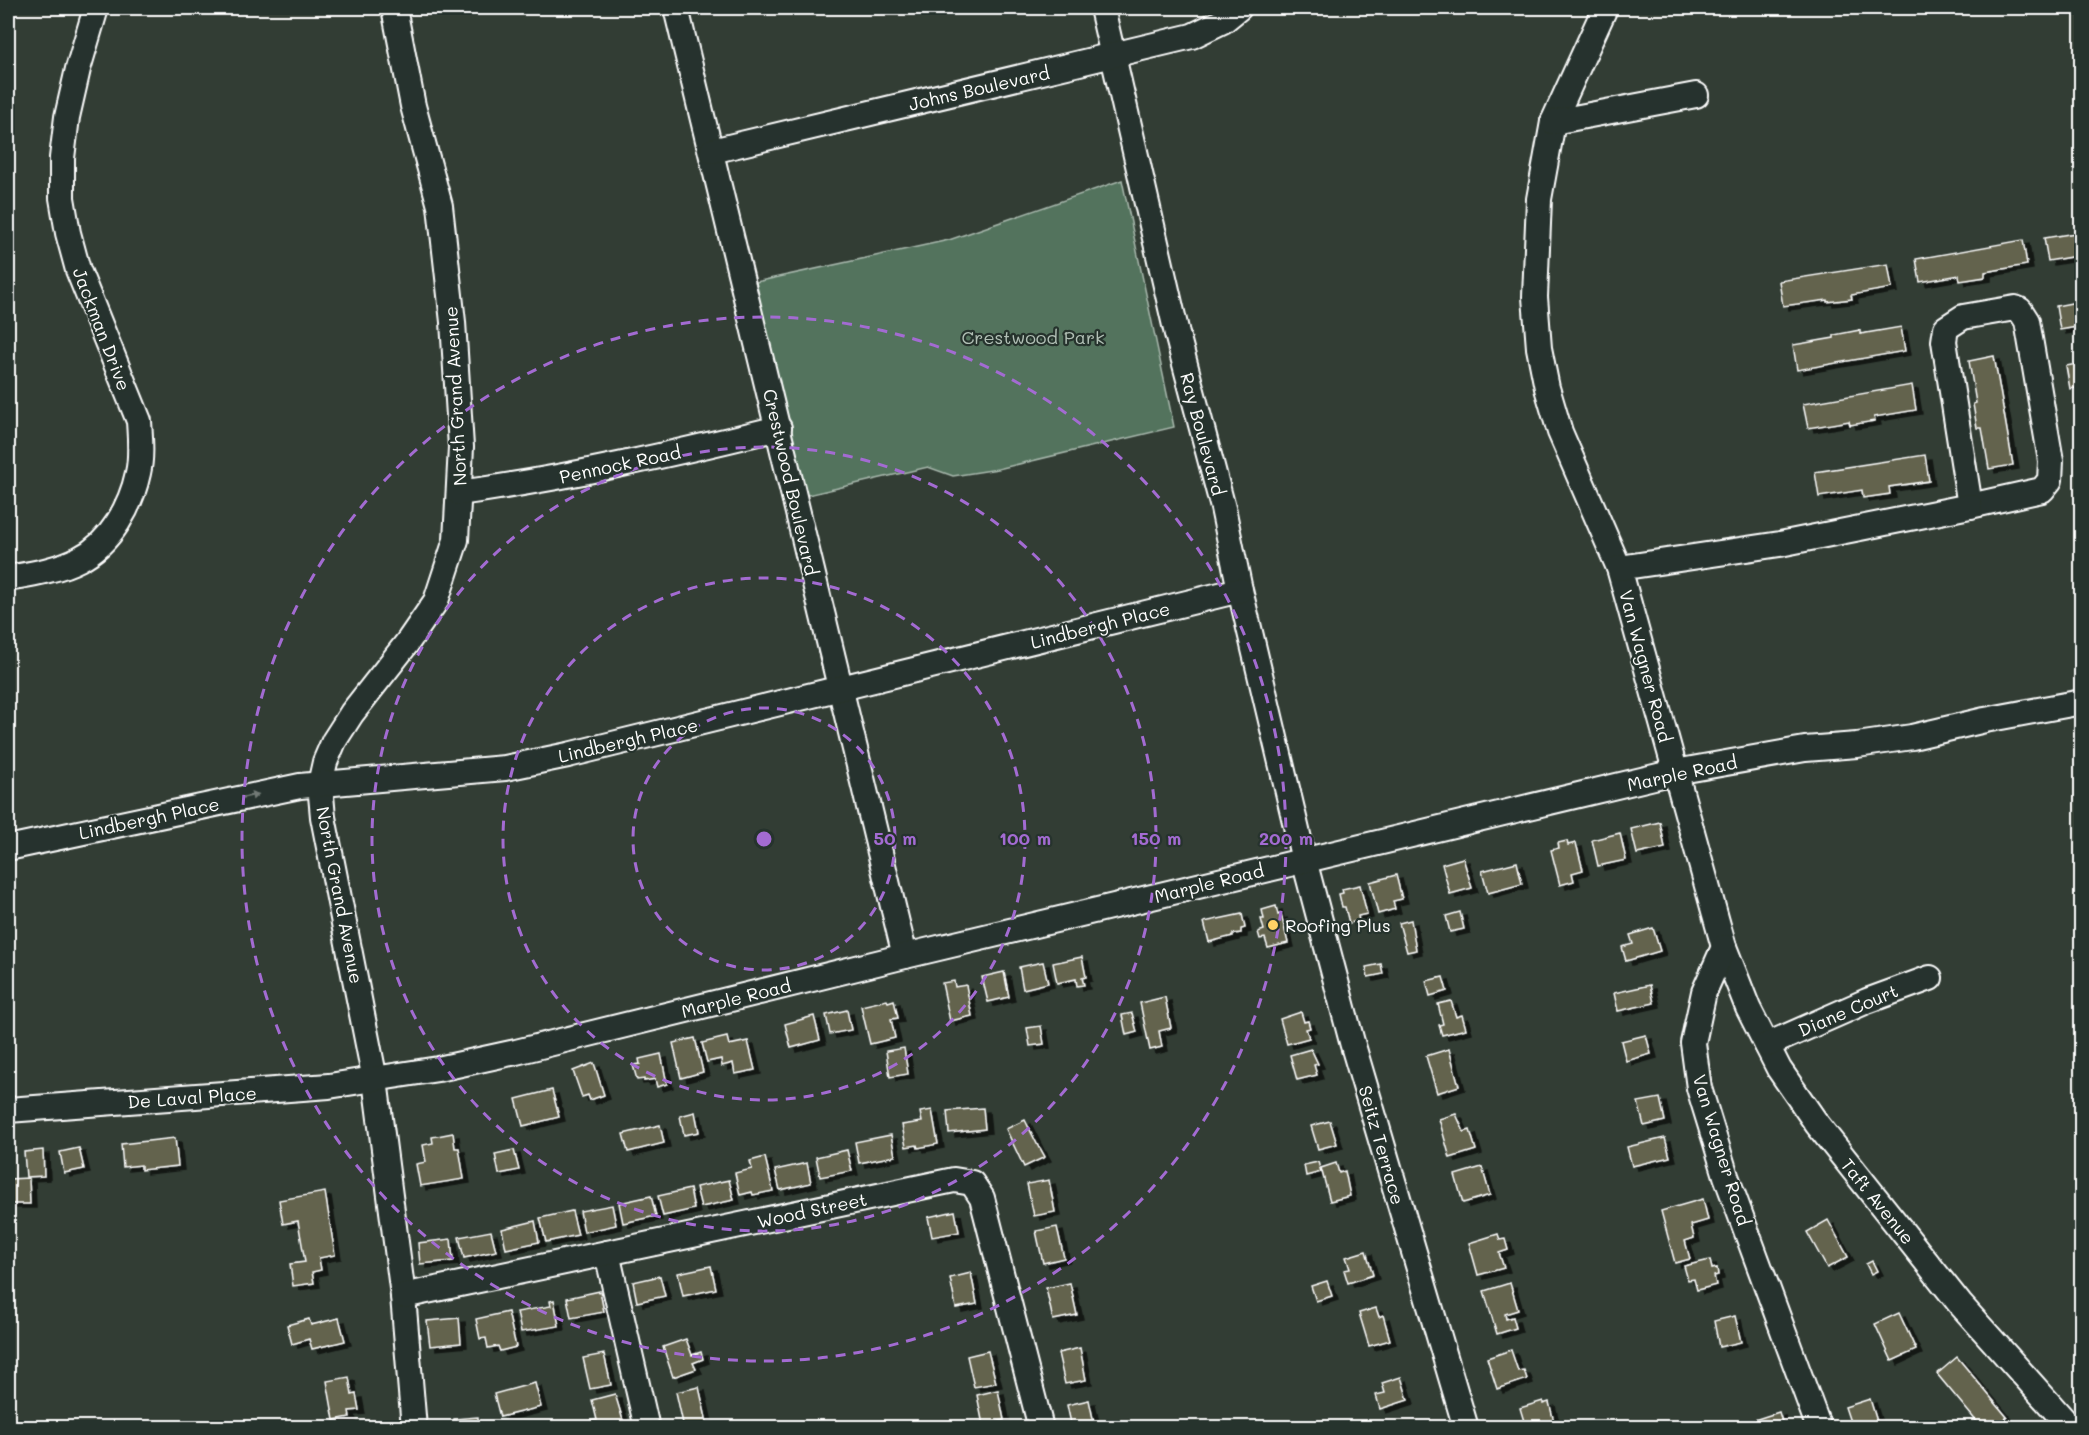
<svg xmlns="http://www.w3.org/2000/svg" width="2089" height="1435" font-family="Mali,sans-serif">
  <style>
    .green { fill: #53735d; stroke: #a9b9ae; stroke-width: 1.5 }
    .building { fill: #64634e; stroke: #fff; stroke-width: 1.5; filter: url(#shadow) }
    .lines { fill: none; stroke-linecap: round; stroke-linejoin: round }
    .minor-casing { stroke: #fff; stroke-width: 28 }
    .minor { stroke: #26332d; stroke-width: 24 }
    .oneway { fill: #727a76 }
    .ring { fill: none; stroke: #a36bd2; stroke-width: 3; stroke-dasharray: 10 8 }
    .poi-dot { fill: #ffd166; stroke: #26332d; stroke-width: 2 }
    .labels { text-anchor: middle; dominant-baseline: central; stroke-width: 4.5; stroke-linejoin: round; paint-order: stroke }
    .street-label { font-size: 18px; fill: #fff; stroke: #26332d }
    .park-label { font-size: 18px; fill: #b2c0b6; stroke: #26332d }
    .poi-label { font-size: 18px; fill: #fff; stroke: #26332d; text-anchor: start }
    .centre { fill: #a36bd2; stroke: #26332d; stroke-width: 3 }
    .ring-label { font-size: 18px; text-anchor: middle; font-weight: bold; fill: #a36bd2; stroke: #26332d; stroke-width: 4.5; stroke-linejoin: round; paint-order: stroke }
  </style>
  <defs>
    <filter id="shadow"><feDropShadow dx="6" dy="4" stdDeviation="0" flood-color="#0009"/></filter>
  </defs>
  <rect width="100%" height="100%" fill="#323d34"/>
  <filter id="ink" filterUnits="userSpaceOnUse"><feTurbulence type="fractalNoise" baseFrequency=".0167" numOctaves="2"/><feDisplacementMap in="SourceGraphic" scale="12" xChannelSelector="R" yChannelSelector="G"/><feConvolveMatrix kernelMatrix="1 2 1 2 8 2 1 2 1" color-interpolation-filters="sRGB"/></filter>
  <g filter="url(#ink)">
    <polygon class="green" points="1122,180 1174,427 998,469 953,476 928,467 799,497 751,283 949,240"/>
    <g class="building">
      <polygon points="2082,232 2082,255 2048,261 2044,238"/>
      <polygon points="2023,240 2027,265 1985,272 1985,277 1960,281 1959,275 1920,282 1916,259"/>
      <polygon points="1888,264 1892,288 1851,295 1852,299 1827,302 1827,300 1783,306 1779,281"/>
      <polygon points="2082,301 2082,326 2060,330 2056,306"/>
      <polygon points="1901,327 1905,351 1797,370 1793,345 1834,338 1834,335 1860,330 1860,334"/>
      <polygon points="1994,356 2013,465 1989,469 1982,428 1977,428 1973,404 1976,403 1969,361"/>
      <polygon points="2082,363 2082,387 2070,389 2066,366"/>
      <polygon points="1912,385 1916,410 1874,417 1875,421 1850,425 1849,421 1808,428 1803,404"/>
      <polygon points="2082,424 2082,449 2081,449 2077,425"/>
      <polygon points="1925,455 1929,481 1889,487 1890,494 1863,498 1862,490 1819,497 1815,472"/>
      <polygon points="1660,822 1665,848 1637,854 1631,829"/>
      <polygon points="1620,833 1626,860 1598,866 1592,840"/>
      <polygon points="1567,841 1568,845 1576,843 1583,870 1572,873 1574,881 1560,885 1551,850 1559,848 1558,843"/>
      <polygon points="1463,858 1472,888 1450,894 1442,864"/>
      <polygon points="1517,862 1522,884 1488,893 1482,871"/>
      <polygon points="1396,875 1402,899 1393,901 1395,909 1378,914 1370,882"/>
      <polygon points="1360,885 1367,914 1358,916 1359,921 1349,923 1345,907 1342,907 1339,894 1343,893 1342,889"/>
      <polygon points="1276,906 1278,915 1281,914 1288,943 1268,948 1265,938 1260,939 1258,932 1264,930 1261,919 1264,919 1262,910"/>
      <polygon points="1460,912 1464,929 1450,932 1446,916"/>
      <polygon points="1242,914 1245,928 1241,929 1241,933 1233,934 1233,936 1209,942 1204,922"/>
      <polygon points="1411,920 1416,950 1407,952 1399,923"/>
      <polygon points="1653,928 1660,951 1626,961 1622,947 1633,944 1630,935"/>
      <polygon points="1082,957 1086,977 1082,978 1084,985 1077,986 1076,979 1057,983 1053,963"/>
      <polygon points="1043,962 1048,983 1023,989 1019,967"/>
      <polygon points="1381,964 1383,974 1368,977 1366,967"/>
      <polygon points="1004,972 1009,997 988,1002 982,977"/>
      <polygon points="1443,977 1447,991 1430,996 1426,981"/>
      <polygon points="954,981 955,987 966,985 972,1016 950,1021 942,983"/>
      <polygon points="1650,985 1654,1003 1618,1011 1614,993"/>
      <polygon points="1165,997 1171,1028 1159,1031 1162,1047 1150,1050 1140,1003"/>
      <polygon points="887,1000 888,1002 894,1000 898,1018 891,1019 895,1038 870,1044 861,1006"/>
      <polygon points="1451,1001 1456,1017 1462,1015 1466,1029 1442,1035 1439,1025 1443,1024 1438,1004"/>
      <polygon points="847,1010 851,1030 830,1034 826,1015"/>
      <polygon points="1301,1012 1304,1022 1308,1021 1310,1028 1306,1029 1309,1038 1287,1044 1280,1019"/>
      <polygon points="1132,1013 1137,1032 1126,1035 1122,1015"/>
      <polygon points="814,1016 820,1040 791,1048 785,1024"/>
      <polygon points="1041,1026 1044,1044 1030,1046 1027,1028"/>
      <polygon points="1646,1035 1651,1054 1626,1061 1621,1041"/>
      <polygon points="727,1037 729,1045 748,1041 755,1070 735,1074 733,1063 722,1066 721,1059 707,1062 702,1043"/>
      <polygon points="695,1038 703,1072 681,1078 673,1043"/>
      <polygon points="904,1048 908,1074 890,1077 886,1051"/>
      <polygon points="1311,1049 1318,1064 1314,1065 1317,1075 1297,1080 1290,1055"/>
      <polygon points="1449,1049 1459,1086 1437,1093 1426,1056"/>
      <polygon points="661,1054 667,1084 657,1087 655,1079 644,1081 644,1079 637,1080 633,1065 640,1064 639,1059"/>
      <polygon points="594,1063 604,1095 590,1100 588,1095 582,1097 573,1071"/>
      <polygon points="552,1090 559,1117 523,1126 516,1099"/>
      <polygon points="1660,1098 1665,1121 1644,1126 1638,1102"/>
      <polygon points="983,1108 985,1129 949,1133 947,1111"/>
      <polygon points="932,1110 938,1144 918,1148 917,1145 906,1147 902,1125 922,1122 920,1112"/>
      <polygon points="695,1112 699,1132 684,1135 680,1116"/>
      <polygon points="1456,1114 1464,1132 1470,1130 1476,1150 1450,1158 1439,1119"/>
      <polygon points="1025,1120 1039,1148 1040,1148 1045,1157 1024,1167 1006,1129"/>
      <polygon points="1330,1121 1337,1144 1318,1149 1311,1126"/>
      <polygon points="660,1125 664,1143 628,1152 623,1134"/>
      <polygon points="453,1133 455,1148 459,1148 464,1179 420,1186 416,1164 426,1162 423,1145 433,1143 432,1137"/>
      <polygon points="891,1135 895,1156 859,1163 855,1142"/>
      <polygon points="175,1138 178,1166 141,1170 141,1165 123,1167 121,1144"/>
      <polygon points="1665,1138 1670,1157 1632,1166 1627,1147"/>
      <polygon points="79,1148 84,1169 64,1173 60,1152"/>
      <polygon points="43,1150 44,1176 26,1177 24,1152"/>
      <polygon points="514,1150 519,1170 499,1174 495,1154"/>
      <polygon points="847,1150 852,1171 820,1177 816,1157"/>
      <polygon points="765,1157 773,1191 753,1195 752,1192 740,1195 735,1173 752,1169 750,1161"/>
      <polygon points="1318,1162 1321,1172 1306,1176 1304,1165"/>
      <polygon points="807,1163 811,1183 780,1190 775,1170"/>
      <polygon points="1336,1163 1339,1173 1345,1171 1350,1196 1330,1201 1321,1168"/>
      <polygon points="1482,1167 1490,1195 1463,1203 1455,1175"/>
      <polygon points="29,1178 30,1204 8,1204 8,1179"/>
      <polygon points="729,1180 734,1200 701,1207 696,1187"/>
      <polygon points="1049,1180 1055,1212 1034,1216 1027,1184"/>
      <polygon points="690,1189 694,1209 663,1216 658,1196"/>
      <polygon points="325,1192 335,1255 319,1258 321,1270 312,1272 314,1283 293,1286 290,1264 305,1262 298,1221 283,1224 279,1200"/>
      <polygon points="651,1196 656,1216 623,1223 619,1203"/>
      <polygon points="1703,1199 1708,1220 1691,1225 1694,1238 1685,1241 1690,1259 1675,1263 1661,1211"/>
      <polygon points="612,1205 616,1225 584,1232 580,1211"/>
      <polygon points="572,1211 578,1235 546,1242 540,1218"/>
      <polygon points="955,1211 959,1232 932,1237 928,1217"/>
      <polygon points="1828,1220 1848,1257 1827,1268 1807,1232"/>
      <polygon points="535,1221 539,1242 506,1249 502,1229"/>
      <polygon points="1057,1227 1064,1258 1043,1263 1036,1231"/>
      <polygon points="491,1231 496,1251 464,1258 459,1237"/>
      <polygon points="1498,1234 1500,1240 1505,1239 1508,1250 1499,1253 1504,1268 1478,1275 1469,1243"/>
      <polygon points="451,1239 453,1261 420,1264 418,1243"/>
      <polygon points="1366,1251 1373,1275 1348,1283 1344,1270 1350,1269 1346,1257"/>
      <polygon points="1710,1260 1712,1269 1717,1268 1718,1275 1714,1276 1716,1285 1697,1290 1694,1279 1688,1280 1684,1266"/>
      <polygon points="1872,1261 1877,1271 1871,1274 1866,1264"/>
      <polygon points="711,1266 716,1289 683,1296 678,1273"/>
      <polygon points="971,1273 977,1304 956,1308 950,1278"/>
      <polygon points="660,1276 665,1296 637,1302 633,1282"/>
      <polygon points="1327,1281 1332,1296 1316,1301 1311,1286"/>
      <polygon points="1070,1283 1077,1315 1053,1320 1046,1288"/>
      <polygon points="1510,1283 1518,1310 1505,1314 1506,1319 1513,1317 1516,1328 1497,1334 1484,1291"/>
      <polygon points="600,1291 604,1312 571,1318 567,1298"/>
      <polygon points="554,1300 559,1326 521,1332 517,1312 551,1306 550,1301"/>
      <polygon points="1376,1308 1379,1317 1383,1315 1390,1340 1369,1346 1359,1313"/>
      <polygon points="508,1312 516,1347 500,1351 498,1346 488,1348 486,1338 480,1339 476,1319"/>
      <polygon points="1899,1313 1916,1350 1892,1361 1875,1324"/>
      <polygon points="1735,1316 1741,1342 1719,1347 1714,1321"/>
      <polygon points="339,1318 345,1341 312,1349 309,1339 292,1344 287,1325 309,1319 311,1325"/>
      <polygon points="459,1318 461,1343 430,1346 427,1321"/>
      <polygon points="686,1339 692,1355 701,1352 703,1359 693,1363 696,1369 673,1377 663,1347"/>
      <polygon points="1080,1348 1086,1380 1065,1384 1058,1353"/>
      <polygon points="1511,1350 1518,1371 1524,1370 1527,1379 1497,1389 1487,1358"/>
      <polygon points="988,1351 996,1383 974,1387 967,1356"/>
      <polygon points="604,1354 611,1385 590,1389 583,1358"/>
      <polygon points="1957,1357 2007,1417 1994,1428 1982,1428 1937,1374"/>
      <polygon points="349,1377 352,1395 356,1394 359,1410 349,1411 350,1417 334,1420 327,1381"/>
      <polygon points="1401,1377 1408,1400 1380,1409 1376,1395 1385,1393 1382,1383"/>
      <polygon points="535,1383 541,1407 500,1417 494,1394"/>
      <polygon points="699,1387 707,1423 684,1428 676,1392"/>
      <polygon points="998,1390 1004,1420 983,1425 977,1395"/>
      <polygon points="615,1394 625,1427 592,1428 590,1421 597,1420 592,1400"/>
      <polygon points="1870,1399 1879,1428 1852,1428 1845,1407"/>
      <polygon points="1089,1400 1095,1428 1072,1428 1067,1405"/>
      <polygon points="1543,1401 1543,1404 1549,1402 1555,1426 1526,1428 1520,1408"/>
      <polygon points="1779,1412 1784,1428 1747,1428 1745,1423"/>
      <polygon points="478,1417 479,1428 455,1428 454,1419"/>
      <polygon points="1698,1423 1699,1428 1670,1428"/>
    </g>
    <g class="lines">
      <g class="minor-casing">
        <g id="minor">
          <polyline points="394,8 413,106 440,206 453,322 461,447 456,540 436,601 407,643 352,713 334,741 325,762 320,784 323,817 375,1080 403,1296 414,1428"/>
          <polyline points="676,8 905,956"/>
          <polyline points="1102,8 1177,334 1223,508 1240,590 1304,860 1352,1042 1466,1428"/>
          <polyline points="1605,8 1553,122 1539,199 1535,297 1539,348 1547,388 1560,432 1619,568 1724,947 1748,1008 1779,1069 1817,1124 1960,1304 2071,1428"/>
          <polyline points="1553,122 1696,95"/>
          <polyline points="712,151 1192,36 1223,21 1239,8"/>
          <polygon points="2015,308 2020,310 2027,321 2051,461 2050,480 2042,490 1970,506 1944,341 1946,328 1963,317"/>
          <path d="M459,493C567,478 673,454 779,428"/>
          <polyline points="1619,568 1780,544 1970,506"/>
          <path d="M8,578C31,574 58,570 79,559C111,543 131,506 138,473C142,456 140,438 139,421L78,270L68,233L62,198V158L67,117L78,69L96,8"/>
          <polyline points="8,848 300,786 505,768 568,755 1240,590"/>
          <polyline points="1724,947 1704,992 1693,1043 1699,1088 1726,1176 1819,1428"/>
          <polyline points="1767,1045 1867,1001 1930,978"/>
          <polyline points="8,1110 329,1086 438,1069 516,1052 905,956 1675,772 1805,749 1857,745 1912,737 1985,720 2082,702"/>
          <polyline points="607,1253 647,1428"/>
          <polyline points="403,1296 954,1180 972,1183 982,1198 1041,1428"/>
        </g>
      </g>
      <use href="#minor" class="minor"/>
    </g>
    <defs><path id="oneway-solid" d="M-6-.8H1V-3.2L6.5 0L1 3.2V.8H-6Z" transform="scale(1.5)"/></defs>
    <use class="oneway" href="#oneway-solid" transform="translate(250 796) rotate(-12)"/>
  </g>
  <g class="ring">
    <circle cx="764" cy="839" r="131"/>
    <circle cx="764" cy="839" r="261"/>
    <circle cx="764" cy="839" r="392"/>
    <circle cx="764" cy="839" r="522"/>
  </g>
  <circle class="poi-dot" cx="1273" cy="925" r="6"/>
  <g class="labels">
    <g class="street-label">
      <text transform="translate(979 88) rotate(-13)">Johns Boulevard</text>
      <text transform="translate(102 329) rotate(69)">Jackman Drive</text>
      <text transform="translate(455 396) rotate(-93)">North Grand Avenue</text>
      <text transform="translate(1203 434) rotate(75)">Ray Boulevard</text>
      <text transform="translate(620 464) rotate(-12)">Pennock Road</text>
      <text transform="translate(791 482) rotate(77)">Crestwood Boulevard</text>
      <text transform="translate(1100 625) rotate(-14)">Lindbergh Place</text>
      <text transform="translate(1646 666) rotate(75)">Van Wagner Road</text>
      <text transform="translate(628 740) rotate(-13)">Lindbergh Place</text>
      <text transform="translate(1682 773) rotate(-12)">Marple Road</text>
      <text transform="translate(149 818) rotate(-12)">Lindbergh Place</text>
      <text transform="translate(1209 883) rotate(-14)">Marple Road</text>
      <text transform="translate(340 895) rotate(79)">North Grand Avenue</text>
      <text transform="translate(736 998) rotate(-14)">Marple Road</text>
      <text transform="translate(1848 1010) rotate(-23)">Diane Court</text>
      <text transform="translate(192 1097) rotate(-4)">De Laval Place</text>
      <text transform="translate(1382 1145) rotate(74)">Seitz Terrace</text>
      <text transform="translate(1722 1150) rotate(73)">Van Wagner Road</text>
      <text transform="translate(1878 1201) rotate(51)">Taft Avenue</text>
      <text transform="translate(812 1210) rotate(-12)">Wood Street</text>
    </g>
    <g class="park-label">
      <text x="1033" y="337">Crestwood Park</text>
    </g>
    <g class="poi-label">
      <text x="1285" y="925">Roofing Plus</text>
    </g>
  </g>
  <circle cx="764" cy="839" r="9" class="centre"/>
  <g class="ring-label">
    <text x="895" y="845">50 m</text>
    <text x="1025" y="845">100 m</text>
    <text x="1156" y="845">150 m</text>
    <text x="1286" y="845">200 m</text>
  </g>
  <rect width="2089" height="1435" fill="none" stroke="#26332d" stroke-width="30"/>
  <rect x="15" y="15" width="2059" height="1405" fill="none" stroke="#fff" stroke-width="2" filter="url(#ink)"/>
</svg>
